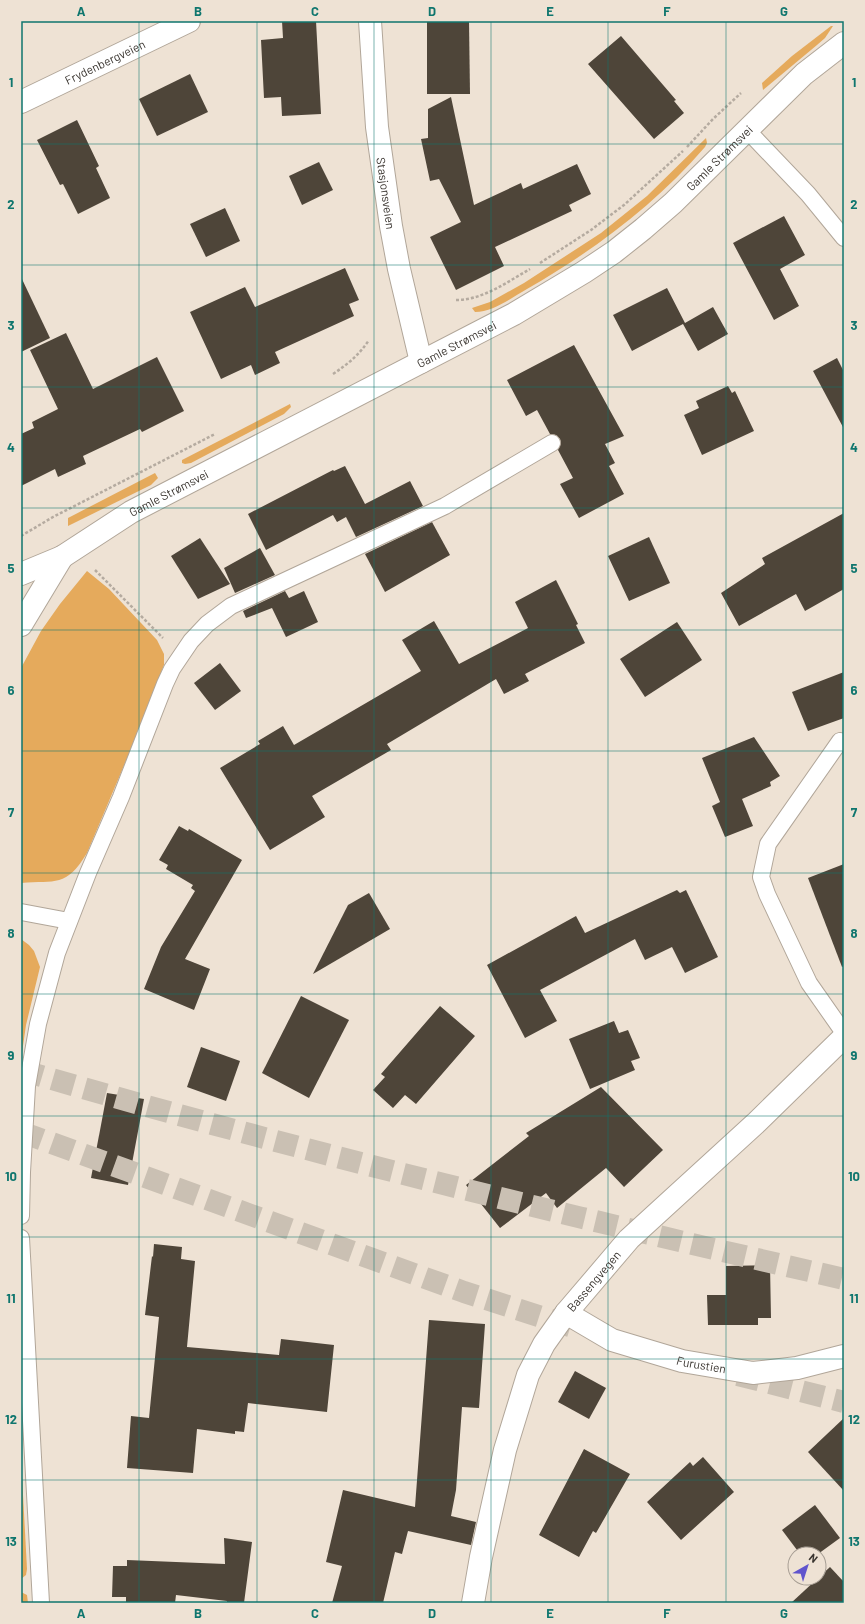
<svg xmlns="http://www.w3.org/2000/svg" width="865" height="1624" font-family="Barlow,sans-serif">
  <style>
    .green { fill: #e5aa5c }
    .building { fill: #4e4539 }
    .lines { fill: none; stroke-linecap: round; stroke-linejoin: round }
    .highway-tunnel { stroke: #cac0b3; stroke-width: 22; stroke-dasharray: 22 11; stroke-linecap: butt }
    .lane-casing { stroke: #b1a699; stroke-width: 18 }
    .street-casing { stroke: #b1a699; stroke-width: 24 }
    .secondary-casing { stroke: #b1a699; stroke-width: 24 }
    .path { stroke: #b5aba0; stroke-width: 2.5; stroke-dasharray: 3 2; stroke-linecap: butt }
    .lane { stroke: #fff; stroke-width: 16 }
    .street { stroke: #fff; stroke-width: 22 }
    .secondary { stroke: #fff; stroke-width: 22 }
    .grid { fill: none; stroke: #0f766e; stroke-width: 1; stroke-opacity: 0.55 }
    .labels { text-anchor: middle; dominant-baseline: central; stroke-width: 4; stroke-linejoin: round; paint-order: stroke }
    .street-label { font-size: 12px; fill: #3b3631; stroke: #eee2d4 }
    .neatline { fill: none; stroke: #0f766e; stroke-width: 1.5 }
    .grid-label { font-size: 13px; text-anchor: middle; font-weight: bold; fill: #0f766e }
  </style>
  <rect width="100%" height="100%" fill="#eee2d4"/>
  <g class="green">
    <polygon points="831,26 833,26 825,38 817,45 763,90 762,83 792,56"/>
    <path d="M706,138L707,143L705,147C655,205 593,251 527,289C511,298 493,312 475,312L472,308L490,302L524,283L601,233L647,196Z"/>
    <polygon points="290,404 291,407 284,414 191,463 185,464 182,463 182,460"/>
    <polygon points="155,473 158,478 151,485 68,526 68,518"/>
    <path d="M87,571L109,589L157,640L164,654V665L134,742L87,853C66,888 56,880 21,883V668L41,631L60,604Z"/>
    <polygon points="21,939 29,945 34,951 40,967 26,1025 21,1060"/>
    <polygon points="21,1457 27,1569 26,1575 21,1579"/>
    <polygon points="21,1592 27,1595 28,1603 21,1603"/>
  </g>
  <g class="building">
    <polygon points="282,21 316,21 321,114 282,116 281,97 264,98 261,40 283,38"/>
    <polygon points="427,21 469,21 470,94 427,94"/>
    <polygon points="621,36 676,100 674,101 684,113 654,139 588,64"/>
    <polygon points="190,74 208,112 157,136 139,99"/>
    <polygon points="451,97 474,205 521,183 523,189 577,164 591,194 569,205 572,211 495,247 504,266 456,290 430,237 461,222 439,179 430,181 421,139 428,138 428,109"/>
    <polygon points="77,120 99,166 96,168 110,198 78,214 63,184 60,185 37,140"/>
    <polygon points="319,162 333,190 302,205 289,176"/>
    <polygon points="225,208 240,241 206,257 190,224"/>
    <polygon points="784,216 805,255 780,269 799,306 774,320 733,243"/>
    <polygon points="345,268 359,300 349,304 354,316 275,352 280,363 255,375 251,365 221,379 190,312 245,287 255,307"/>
    <polygon points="21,277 50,338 21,352"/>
    <polygon points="667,288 685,323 713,307 728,334 698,351 683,324 632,351 613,315"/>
    <polygon points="66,333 93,389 157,357 184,411 142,432 140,429 83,456 86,464 58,477 55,469 21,486 21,434 34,428 32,422 58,409 30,350"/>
    <polygon points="574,345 624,436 605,444 615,463 609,466 624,494 579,518 560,484 573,478 558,450 561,443 560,439 556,435 550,434 537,410 526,416 507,380"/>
    <polygon points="837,358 844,372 844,429 813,371"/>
    <polygon points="728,386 732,393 735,391 754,431 702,455 684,415 699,408 696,401"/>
    <polygon points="345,466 365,504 410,481 423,506 356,537 346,517 337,522 333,515 266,550 248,514 333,470 334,471"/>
    <polygon points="844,513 844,589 805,611 796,594 739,626 721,593 765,564 762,558"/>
    <polygon points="432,522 450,555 385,592 365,554"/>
    <polygon points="649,537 670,583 629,601 608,556"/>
    <polygon points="200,538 230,584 198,599 171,556"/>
    <polygon points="260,548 275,575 235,593 224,568"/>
    <polygon points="556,580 578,624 576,625 585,643 525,674 529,681 504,694 496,679 387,744 391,750 312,796 325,817 270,850 220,768 260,744 258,741 283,726 294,745 421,671 402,640 434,621 459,664 528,628 515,602"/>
    <polygon points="285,591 289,598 304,591 318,622 286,637 272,608 246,618 243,611"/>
    <polygon points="677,622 702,660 645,697 620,659"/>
    <polygon points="220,663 241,691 215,710 194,683"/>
    <polygon points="844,672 844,718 808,731 792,692"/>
    <polygon points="754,737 780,776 770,782 771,786 742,799 753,826 725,837 712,806 720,802 702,758"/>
    <polygon points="179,826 188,831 189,829 242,860 185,959 210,969 194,1010 144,989 161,947 195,891 191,888 193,885 166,869 168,865 159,860"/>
    <polygon points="844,864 844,966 842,967 808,878"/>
    <polygon points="677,890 680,893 686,890 718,957 685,973 672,947 645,960 635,939 540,990 557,1021 525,1038 487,965 576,916 585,933"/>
    <polygon points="369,893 390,929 313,974 348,905"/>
    <polygon points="301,996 349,1020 309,1098 262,1073"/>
    <polygon points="440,1006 475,1036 416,1104 405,1095 393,1108 373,1090 385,1077 381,1074"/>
    <polygon points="614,1021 619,1033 628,1030 640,1058 631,1061 635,1070 590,1089 569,1039"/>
    <polygon points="201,1047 240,1061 226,1101 187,1087"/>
    <polygon points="601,1087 663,1150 624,1187 606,1168 557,1208 546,1193 500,1228 466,1185 529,1136 526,1133"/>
    <polygon points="107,1093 144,1099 128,1185 91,1178"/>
    <polygon points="154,1244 182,1247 181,1259 195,1261 187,1347 279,1355 281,1339 334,1345 327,1412 248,1403 244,1432 235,1431 235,1434 197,1429 193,1473 127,1468 131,1416 149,1418 159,1317 145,1315 152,1256 153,1257"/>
    <polygon points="770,1265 771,1318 758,1318 758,1325 708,1325 707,1295 726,1295 726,1266"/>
    <polygon points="429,1320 485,1324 479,1408 462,1407 456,1490 451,1516 476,1522 471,1545 408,1531 402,1554 395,1552 383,1603 332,1603 342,1566 326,1562 343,1490 415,1507"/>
    <polygon points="575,1371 606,1388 589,1419 558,1402"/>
    <polygon points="844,1418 844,1491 808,1452"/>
    <polygon points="584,1449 630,1474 596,1533 593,1531 579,1557 539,1535"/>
    <polygon points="703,1457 734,1492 681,1540 647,1502 690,1462 693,1466"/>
    <polygon points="815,1505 840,1538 818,1554 800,1554 782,1530"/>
    <polygon points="224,1538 252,1542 244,1603 227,1603 227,1601 176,1595 175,1603 126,1603 126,1597 112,1597 113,1566 127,1566 127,1560 225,1564"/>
    <polygon points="830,1567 844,1582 844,1603 791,1603"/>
  </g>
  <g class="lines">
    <g class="highway-tunnel">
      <path d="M21,1070C293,1150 568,1216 844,1279"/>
      <polyline points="21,1132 464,1292 576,1328"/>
      <polyline points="738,1375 844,1402"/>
    </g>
    <g class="lane-casing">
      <g id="lane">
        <polyline points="747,130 808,194 844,238"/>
        <polyline points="840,741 768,844 761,877 767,894 809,983 844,1033"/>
        <polyline points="21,912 69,921"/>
        <polyline points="21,1216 22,1172 27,1086 38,1024 57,953 88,873 121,797 165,684 172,669 191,641 207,624 231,606 445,506 552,443"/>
        <polyline points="21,1238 41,1603"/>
      </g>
    </g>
    <g class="street-casing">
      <g id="street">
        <path id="s1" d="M21,102L189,21"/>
        <path id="s2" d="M566,1313L612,1340L682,1361L753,1373L797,1368L844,1356"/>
        <path id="s3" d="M473,1603L481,1557L505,1450L528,1375L544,1344L566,1313L629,1239L757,1122L844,1037"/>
      </g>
    </g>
    <g class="secondary-casing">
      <g id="secondary">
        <path id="s4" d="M370,21L377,127L391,226L399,269L421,362"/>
        <path id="s5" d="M21,574L62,557L131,512L514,314L584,272L614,252L643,229L673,203L804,74L844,43"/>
        <polyline points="21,625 62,557"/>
      </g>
    </g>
    <g class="path">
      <polyline points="687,147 713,119 741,93"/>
      <polyline points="540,263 591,230 624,205 683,151"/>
      <path d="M456,300C483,300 507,282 530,269"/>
      <path d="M333,374C348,364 359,355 369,340"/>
      <polyline points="21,536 53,517 215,434"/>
      <polyline points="95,570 163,638"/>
    </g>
    <use href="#lane" class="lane"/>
    <use href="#street" class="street"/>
    <use href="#secondary" class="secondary"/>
  </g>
  <path class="grid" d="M139,21V1603M257,21V1603M374,21V1603M491,21V1603M608,21V1603M726,21V1603M21,144H844M21,265H844M21,387H844M21,508H844M21,630H844M21,751H844M21,873H844M21,994H844M21,1116H844M21,1237H844M21,1359H844M21,1480H844"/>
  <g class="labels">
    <g class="street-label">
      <text stroke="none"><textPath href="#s1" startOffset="93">Frydenbergveien</textPath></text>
      <text stroke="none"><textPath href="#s5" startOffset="817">Gamle Strømsvei</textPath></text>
      <text stroke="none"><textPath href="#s4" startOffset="173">Stasjonsveien</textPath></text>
      <text stroke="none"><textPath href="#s5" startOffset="493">Gamle Strømsvei</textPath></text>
      <text stroke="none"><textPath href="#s5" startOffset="169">Gamle Strømsvei</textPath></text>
      <text stroke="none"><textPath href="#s3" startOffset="350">Bassengvegen</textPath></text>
      <text stroke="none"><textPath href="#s2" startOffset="146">Furustien</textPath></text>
    </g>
  </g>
  <rect width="865" height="1624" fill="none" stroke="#eee2d4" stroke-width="44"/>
  <g transform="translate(807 1566) rotate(39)"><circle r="19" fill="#eee2d4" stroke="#a69d93"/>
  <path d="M0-3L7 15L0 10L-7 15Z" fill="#6054cd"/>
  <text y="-6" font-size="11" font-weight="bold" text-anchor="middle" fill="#3b3631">N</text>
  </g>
  <rect x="22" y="22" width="821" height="1580" class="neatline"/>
  <g class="grid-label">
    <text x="81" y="16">A</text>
    <text x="198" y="16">B</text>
    <text x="315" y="16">C</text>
    <text x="432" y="16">D</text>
    <text x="550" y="16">E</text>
    <text x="667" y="16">F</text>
    <text x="784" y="16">G</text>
    <text x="11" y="87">1</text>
    <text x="854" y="87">1</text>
    <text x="11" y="209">2</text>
    <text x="854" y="209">2</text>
    <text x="11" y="330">3</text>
    <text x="854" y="330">3</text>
    <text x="11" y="452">4</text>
    <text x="854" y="452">4</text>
    <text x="11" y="573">5</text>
    <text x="854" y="573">5</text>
    <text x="11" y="695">6</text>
    <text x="854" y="695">6</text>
    <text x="11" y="817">7</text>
    <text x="854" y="817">7</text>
    <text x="11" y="938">8</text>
    <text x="854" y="938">8</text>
    <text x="11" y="1060">9</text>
    <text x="854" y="1060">9</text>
    <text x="11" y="1181">10</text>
    <text x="854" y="1181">10</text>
    <text x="11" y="1303">11</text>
    <text x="854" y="1303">11</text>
    <text x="11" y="1424">12</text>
    <text x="854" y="1424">12</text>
    <text x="11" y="1546">13</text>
    <text x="854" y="1546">13</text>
    <text x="81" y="1618">A</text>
    <text x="198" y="1618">B</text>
    <text x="315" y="1618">C</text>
    <text x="432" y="1618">D</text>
    <text x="550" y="1618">E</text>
    <text x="667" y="1618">F</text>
    <text x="784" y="1618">G</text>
  </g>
</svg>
